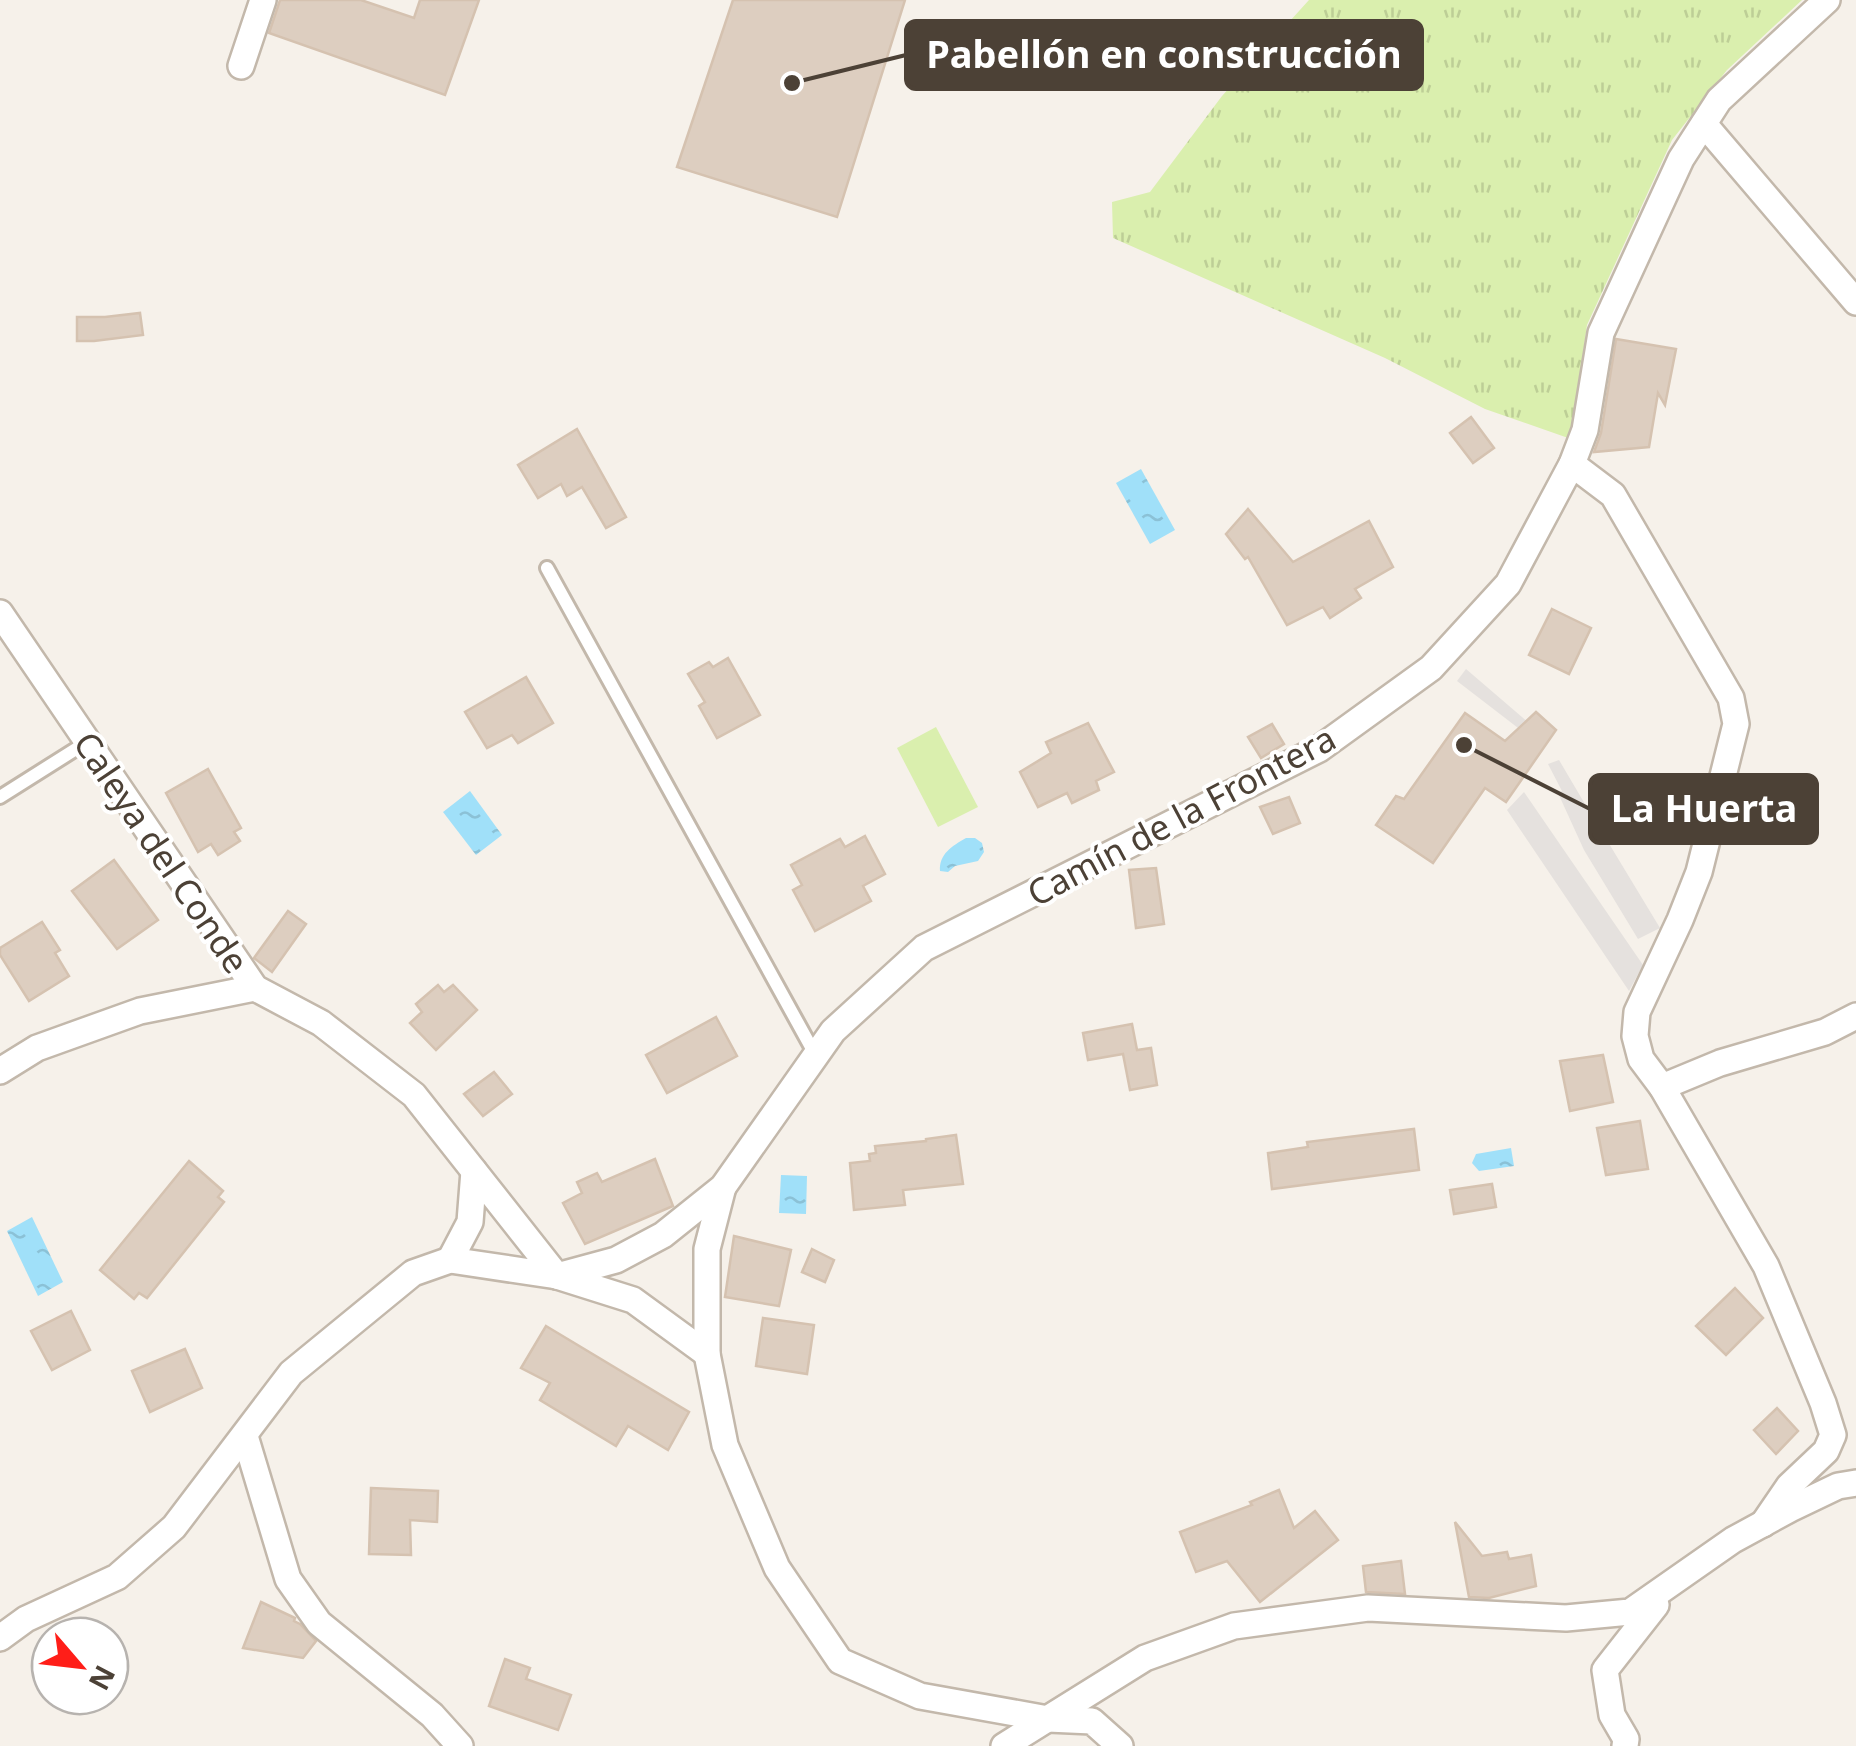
<svg xmlns="http://www.w3.org/2000/svg" width="1856" height="1746" font-family="'Noto Sans',sans-serif">
  <style>
    .grass { fill: url(#grass-tufts) }
    .park { fill: #daefae }
    .parking { fill: #e5e1de }
    .water { fill: url(#water-ripples) }
    .building { fill: #ddcec0; stroke: #d5c2b0; stroke-width: 2.5 }
    .lines { fill: none; stroke-linecap: round; stroke-linejoin: round }
    .lane-casing { stroke: #c3b8ab; stroke-width: 18 }
    .street-casing { stroke: #c3b8ab; stroke-width: 30 }
    .lane { stroke: #fff; stroke-width: 12 }
    .street { stroke: #fff; stroke-width: 25 }
    .labels { text-anchor: middle; dominant-baseline: central; stroke-width: 8; stroke-linejoin: round; paint-order: stroke }
    .street-label { font-size: 35px; fill: #4c4136; stroke: #fff }
    .leader { fill: none; stroke: #4c4136; stroke-width: 4 }
    .callout-dot { fill: #4c4136; stroke: #fff; stroke-width: 4 }
    .callout { fill: #4c4136; stroke: #4c4136; stroke-width: 4 }
    .callout-label { font-size: 38px; text-anchor: middle; font-weight: bold; fill: #fff }
  </style>
  <defs>
    <pattern id="grass-tufts" width="24" height="20" patternUnits="userSpaceOnUse" patternTransform="scale(2.5)"><rect width="24" height="20" fill="#daefae"/><path d="M3 7l-1-3M5 7V3M7 7l1-3M15 17l-1-3M17 17v-4M19 17l1-3" fill="none" stroke="#bdce96"/></pattern>
    <pattern id="water-ripples" width="26" height="14" patternUnits="userSpaceOnUse" patternTransform="scale(2.5)"><rect width="26" height="14" fill="#a0e0f9"/><path d="M2 4q2-2 4 0t4 0M15 11q2-2 4 0t4 0" fill="none" stroke="#8bc1d6"/></pattern>
  </defs>
  <rect width="100%" height="100%" fill="#f6f1ea"/>
  <polygon class="grass" points="1309,0 1802,0 1727,70 1672,140 1587,325 1571,439 1485,409 1385,358 1113,238 1112,202 1150,192 1222,96"/>
  <polygon class="park" points="936,727 978,807 938,827 897,748"/>
  <g class="parking">
    <polygon points="1466,669 1529,723 1522,731 1457,681"/>
    <polygon points="1559,760 1582,799 1660,928 1638,939 1584,850 1558,793 1562,791 1548,764"/>
    <polygon points="1524,792 1643,965 1629,991 1507,810"/>
  </g>
  <g class="water">
    <polygon points="1141,469 1175,530 1150,544 1116,483"/>
    <polygon points="470,791 502,835 476,855 443,812"/>
    <path d="M966,838H975L982,843L984,852L978,861L955,866L948,872L940,871C939,854 952,846 966,838Z"/>
    <polygon points="1511,1148 1514,1166 1479,1171 1472,1163 1476,1154"/>
    <polygon points="781,1175 807,1176 806,1214 779,1213"/>
    <polygon points="32,1217 63,1282 38,1296 7,1231"/>
  </g>
  <g class="building">
    <polygon points="280,0 361,0 414,18 420,0 479,0 445,95 269,33"/>
    <polygon points="733,0 905,0 837,217 677,167"/>
    <polygon points="140,313 143,335 94,341 77,341 77,317 105,317"/>
    <polygon points="1616,339 1676,349 1665,405 1658,393 1649,447 1594,452 1601,433"/>
    <polygon points="1471,417 1494,448 1473,463 1450,433"/>
    <polygon points="577,429 626,517 606,528 582,487 567,496 561,484 538,498 518,465"/>
    <polygon points="1248,509 1293,562 1369,521 1393,567 1355,589 1361,598 1330,618 1323,607 1287,625 1248,557 1245,559 1226,534"/>
    <polygon points="1552,609 1591,628 1569,674 1529,655"/>
    <polygon points="728,658 760,715 717,738 699,706 705,702 688,674 709,662 713,667"/>
    <polygon points="526,677 553,723 518,743 512,735 487,748 465,712"/>
    <polygon points="1536,712 1556,730 1506,802 1485,788 1433,863 1376,825 1396,796 1404,799 1465,713 1505,741"/>
    <polygon points="1088,723 1114,772 1096,781 1099,790 1072,803 1067,793 1038,807 1020,772 1051,753 1046,742"/>
    <polygon points="1272,724 1284,744 1261,758 1248,737"/>
    <polygon points="208,769 241,828 234,832 240,841 218,855 211,844 198,852 166,793"/>
    <polygon points="1289,797 1300,823 1273,834 1260,807"/>
    <polygon points="865,836 885,874 863,886 871,901 815,931 793,890 802,885 791,865 840,839 845,847"/>
    <polygon points="114,860 158,920 117,949 72,891"/>
    <polygon points="1156,868 1164,924 1136,928 1129,870"/>
    <polygon points="288,911 306,924 272,972 254,958"/>
    <polygon points="42,922 60,950 55,953 69,976 29,1001 0,955 0,948"/>
    <polygon points="438,985 444,992 453,985 477,1010 436,1050 410,1023 422,1012 416,1004"/>
    <polygon points="716,1017 737,1056 667,1093 646,1055"/>
    <polygon points="1132,1024 1137,1050 1151,1048 1157,1085 1130,1090 1123,1054 1088,1060 1083,1033"/>
    <polygon points="1603,1055 1613,1102 1570,1111 1560,1061"/>
    <polygon points="494,1072 512,1094 483,1116 464,1094"/>
    <polygon points="1640,1121 1648,1169 1606,1175 1597,1128"/>
    <polygon points="1414,1129 1419,1170 1272,1189 1268,1153 1308,1147 1307,1142"/>
    <polygon points="956,1135 963,1184 903,1190 905,1205 854,1210 850,1163 870,1161 869,1154 876,1153 875,1146 926,1141 926,1139"/>
    <polygon points="655,1159 673,1206 585,1244 563,1203 582,1193 577,1182 597,1173 602,1182"/>
    <polygon points="189,1161 223,1191 218,1197 224,1202 147,1298 139,1293 134,1299 100,1270"/>
    <polygon points="1492,1184 1496,1207 1454,1214 1450,1190"/>
    <polygon points="734,1236 791,1250 779,1306 725,1297"/>
    <polygon points="812,1249 834,1260 825,1282 802,1272"/>
    <polygon points="1735,1288 1763,1318 1726,1355 1696,1326"/>
    <polygon points="71,1311 90,1350 52,1370 31,1331"/>
    <polygon points="763,1318 814,1325 807,1374 756,1366"/>
    <polygon points="546,1326 689,1412 668,1450 628,1426 616,1446 540,1400 550,1383 521,1368"/>
    <polygon points="185,1349 202,1388 150,1412 132,1371"/>
    <polygon points="1777,1408 1798,1431 1776,1454 1754,1430"/>
    <polygon points="371,1488 438,1491 437,1522 410,1520 411,1555 369,1554"/>
    <polygon points="1279,1490 1294,1528 1315,1511 1338,1540 1260,1602 1227,1561 1196,1572 1180,1532 1252,1505 1250,1502"/>
    <polygon points="1455,1522 1482,1556 1507,1552 1509,1559 1531,1555 1536,1586 1489,1598 1469,1597"/>
    <polygon points="1401,1561 1405,1594 1366,1592 1363,1566"/>
    <polygon points="261,1602 295,1618 294,1621 300,1624 316,1641 303,1658 243,1648"/>
    <polygon points="505,1659 530,1668 526,1679 571,1695 558,1730 489,1706"/>
  </g>
  <g class="lines">
    <g class="lane-casing">
      <g id="lane">
        <polyline points="547,568 816,1056"/>
        <polyline points="0,797 87,742"/>
      </g>
    </g>
    <g class="street-casing">
      <g id="street">
        <polyline points="241,66 263,0"/>
        <polyline points="1704,124 1856,302"/>
        <polyline points="1572,464 1613,495 1731,698 1736,724 1699,872 1680,920 1637,1012 1635,1036 1641,1059 1662,1087 1766,1266 1823,1403 1833,1435 1826,1451 1789,1486 1763,1524"/>
        <polyline points="0,613 255,988 321,1023 414,1095 557,1276"/>
        <polyline points="0,1071 37,1048 140,1011 255,988"/>
        <polyline points="1662,1087 1720,1063 1825,1032 1856,1016"/>
        <polyline points="723,1187 707,1249 707,1354 725,1445 777,1568 840,1661 920,1696 1048,1719 1092,1721 1120,1746"/>
        <polyline points="450,1260 470,1222 474,1171"/>
        <polyline points="557,1276 616,1260 663,1235 723,1187 833,1031 924,948 1319,749 1431,668 1508,584 1572,464 1585,430 1601,333 1681,159 1719,100 1827,0"/>
        <polyline points="245,1436 288,1579 319,1623 432,1715 460,1746"/>
        <polyline points="0,1638 26,1619 117,1577 174,1527 291,1373 413,1273 450,1260 557,1276 633,1300 707,1354"/>
        <polyline points="1004,1746 1145,1658 1234,1626 1368,1608 1566,1618 1630,1612 1733,1540 1790,1509 1838,1486 1856,1483"/>
        <polyline points="1625,1746 1626,1739 1612,1715 1605,1670 1656,1605"/>
      </g>
    </g>
    <use href="#lane" class="lane"/>
    <use href="#street" class="street"/>
  </g>
  <g class="labels">
    <g class="street-label">
      <text transform="translate(1181 815) rotate(-28)">Camín de la Frontera</text>
      <text transform="translate(162 852) rotate(56)">Caleya del Conde</text>
    </g>
  </g>
  <path class="leader" d="M792 83L906 55M1464 745L1590 809"/>
  <g class="callout-dot">
    <circle cx="792" cy="83" r="10"/>
    <circle cx="1464" cy="745" r="10"/>
  </g>
  <g class="callout">
    <rect x="906" y="21" width="516" height="68" rx="10"/>
    <rect x="1590" y="775" width="227" height="68" rx="10"/>
  </g>
  <g class="callout-label">
    <text x="1164" y="68">Pabellón en construcción</text>
    <text x="1704" y="822">La Huerta</text>
  </g>
  <g transform="translate(80 1666) rotate(118)"><circle r="48" fill="#ffffff" stroke="#b7b3af" stroke-width="2.5"/>
  <path d="M0-8L18 38L0 25L-18 38Z" fill="#ff1e18"/>
  <text y="-15" font-size="28" font-weight="bold" text-anchor="middle" fill="#4c4136">N</text>
  </g>
</svg>
